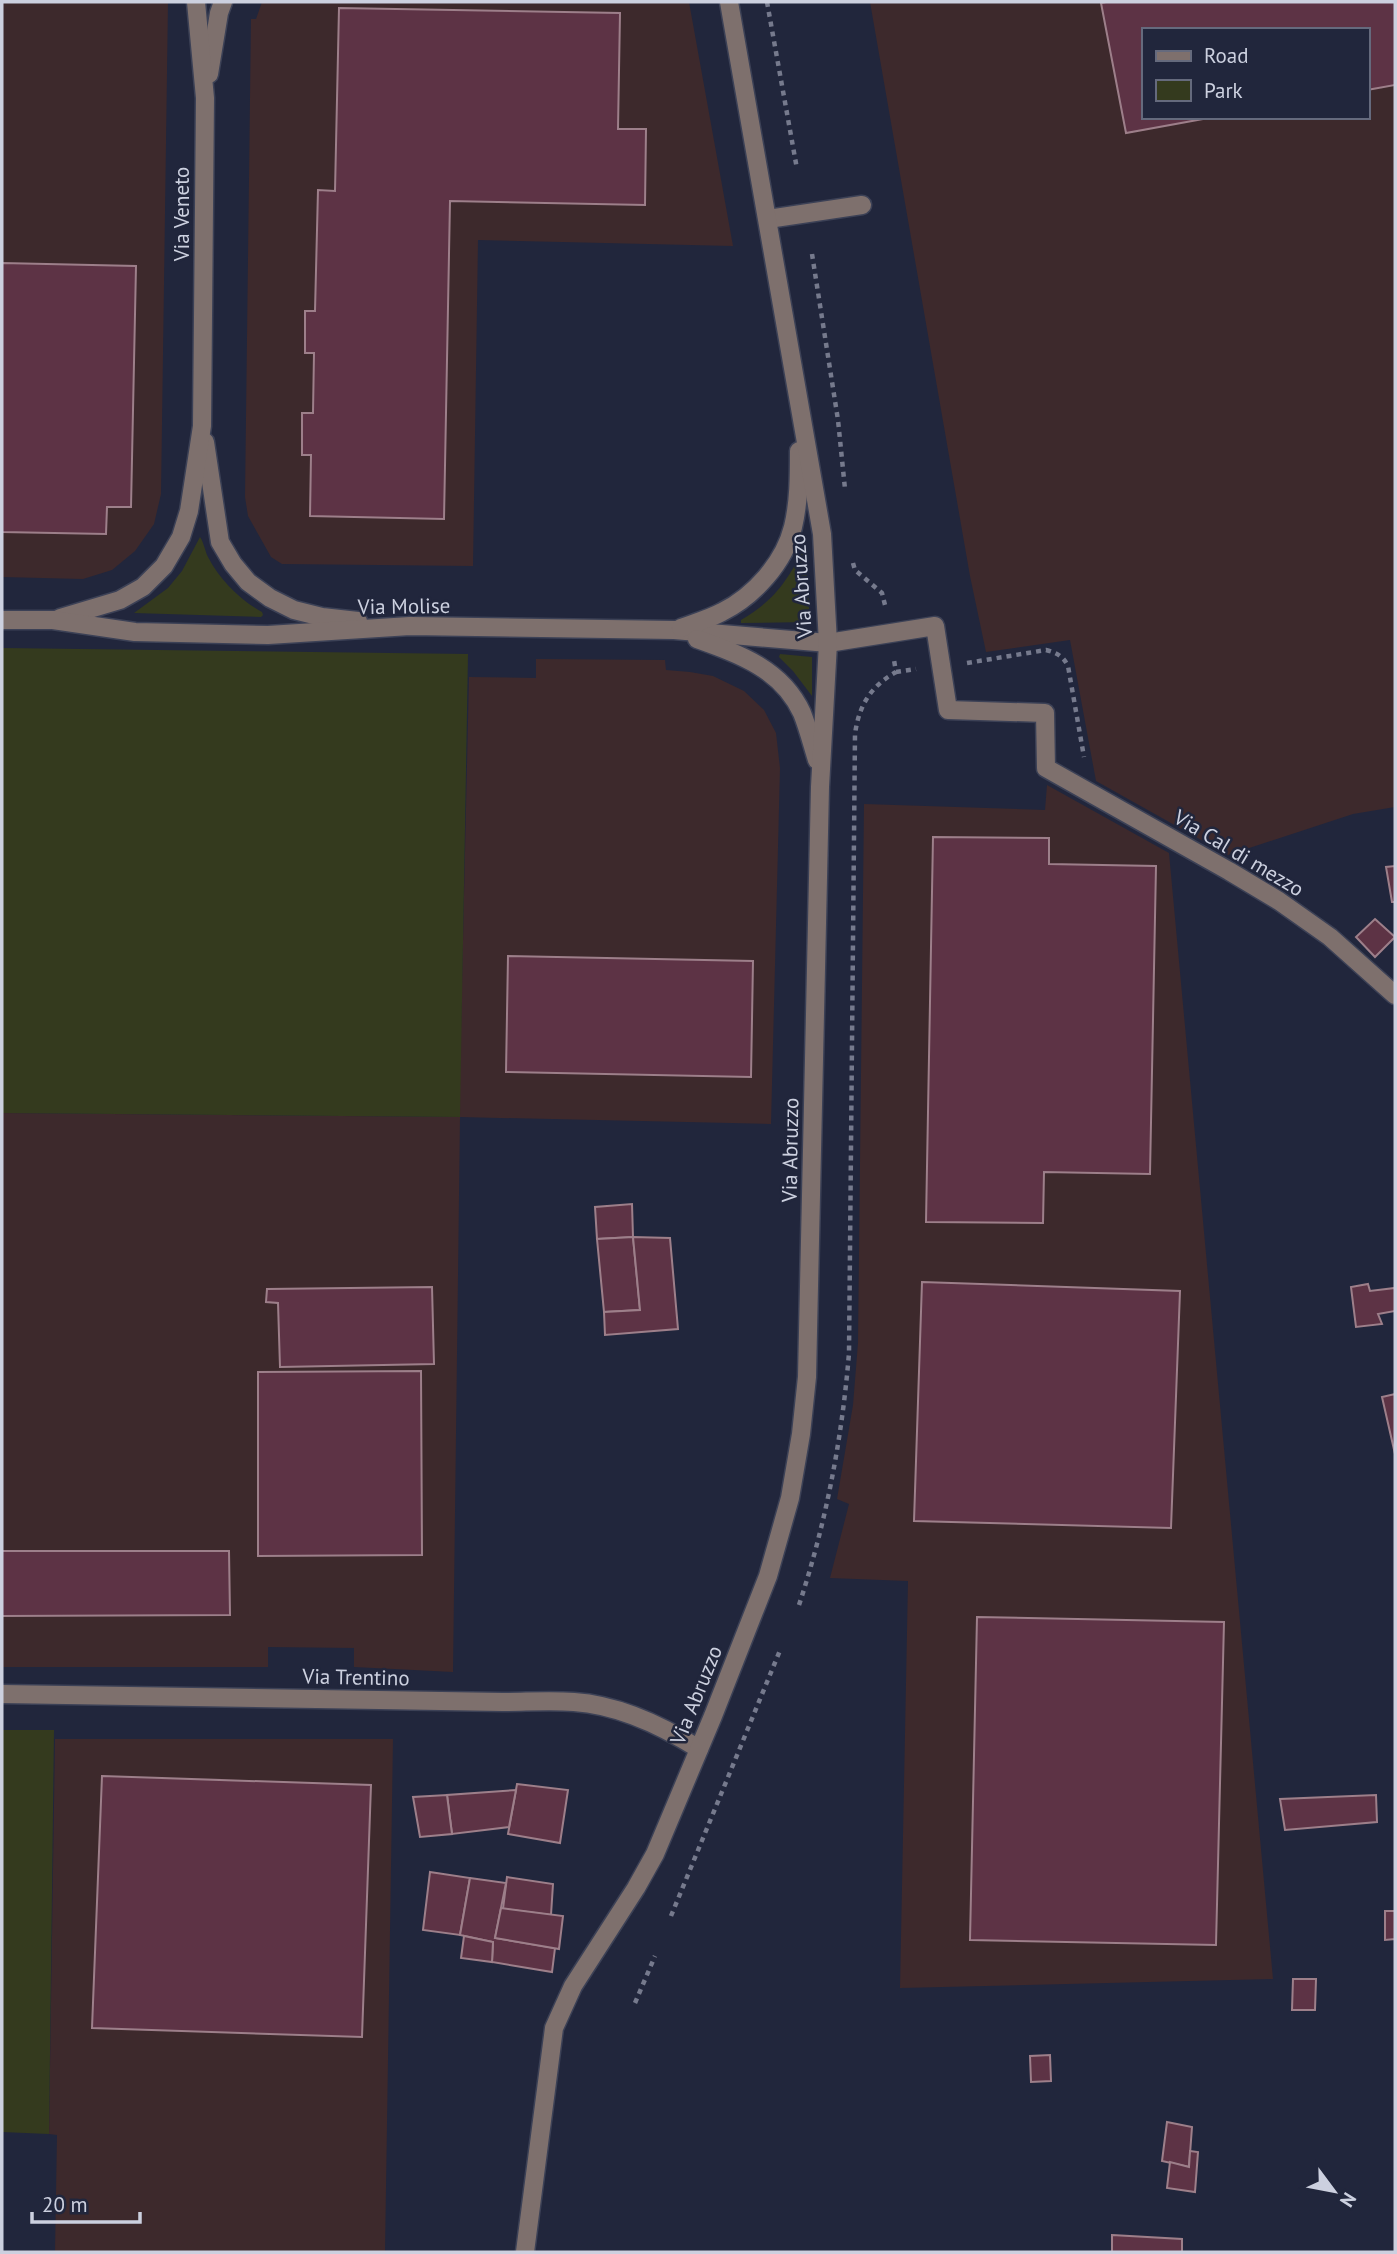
<svg xmlns="http://www.w3.org/2000/svg" width="1397" height="2254" font-family="'PT Sans',sans-serif">
  <style>
    .industrial { fill: #3d292c; fill-rule: evenodd }
    .green { fill: #343a1e }
    .building { fill: #5d3345; stroke: #9d7f8a; stroke-width: 2 }
    .lines { fill: none; stroke-linecap: round; stroke-linejoin: round }
    .minor-casing { stroke: #3c4156; stroke-width: 21 }
    .path { stroke: #767a8d; stroke-width: 4.5; stroke-dasharray: 5 5; stroke-linecap: butt }
    .minor { stroke: #7e706d; stroke-width: 18 }
    .labels { text-anchor: middle; dominant-baseline: central; stroke-width: 5; stroke-linejoin: round; paint-order: stroke }
    .street-label { font-size: 21px; fill: #ccd0df; stroke: #21263c }
  </style>
  <rect width="100%" height="100%" fill="#21263c"/>
  <g class="industrial">
    <polygon points="2,2 168,2 161,494 154,524 135,551 112,570 83,579 2,577"/>
    <polygon points="262,2 689,2 733,246 478,240 473,566 282,564 271,557 248,516 245,497 251,19 256,19"/>
    <path d="M870,2H1395V807L1353,814L1228,855L1096,781L1070,640L986,652L970,576ZM1143,30H1367V117H1143Z"/>
    <polygon points="536,659 665,660 666,670 690,672 713,676 744,691 764,710 776,733 780,768 771,1124 460,1117 453,1672 354,1667 354,1648 268,1647 268,1667 2,1667 2,1113 459,1117 469,677 536,678"/>
    <polygon points="1047,785 1169,853 1273,1979 900,1988 908,1581 830,1578 849,1504 837,1499 853,1405 858,1343 864,804 1045,810"/>
    <polygon points="55,1739 393,1739 385,2252 55,2252 57,2135 49,2134"/>
  </g>
  <g class="green">
    <path d="M200,537C204,543 205,551 208,557C220,580 240,600 262,612L263,615L261,617L134,613L168,588L182,571Z"/>
    <path d="M805,548L810,622L741,623V620C776,599 785,583 805,548Z"/>
    <polygon points="2,648 468,654 460,1117 2,1113"/>
    <polygon points="780,654 812,657 812,696 793,671 779,657"/>
    <polygon points="2,1730 54,1730 49,2134 2,2132"/>
  </g>
  <g class="building">
    <polygon points="1106,2 1395,2 1395,85 1367,90 1367,30 1143,30 1143,117 1214,117 1126,133 1101,3"/>
    <polygon points="339,8 620,13 618,129 646,129 645,205 450,201 444,519 310,516 311,455 302,455 302,413 313,413 314,353 305,353 305,311 315,311 318,190 335,191"/>
    <polygon points="2,263 136,266 131,507 107,507 106,534 2,532"/>
    <polygon points="933,837 1049,838 1049,864 1156,866 1150,1174 1044,1172 1043,1223 926,1222"/>
    <polygon points="1395,866 1395,902 1392,902 1386,867"/>
    <polygon points="1375,919 1395,937 1375,957 1356,937"/>
    <polygon points="508,956 753,961 751,1077 506,1072"/>
    <polygon points="632,1204 633,1237 597,1239 595,1207"/>
    <polygon points="633,1237 640,1310 604,1312 597,1239"/>
    <polygon points="633,1237 670,1238 678,1329 605,1335 604,1312 640,1310"/>
    <polygon points="922,1282 1180,1291 1171,1528 914,1521"/>
    <polygon points="1368,1284 1370,1291 1395,1288 1395,1311 1378,1314 1382,1324 1356,1327 1351,1287"/>
    <polygon points="432,1287 434,1364 280,1367 278,1303 266,1302 267,1289"/>
    <polygon points="421,1371 422,1555 258,1556 258,1372"/>
    <polygon points="1395,1394 1395,1454 1382,1397"/>
    <polygon points="2,1551 229,1551 230,1615 2,1616"/>
    <polygon points="977,1617 1224,1622 1216,1945 970,1940"/>
    <polygon points="102,1776 371,1785 362,2037 92,2028"/>
    <polygon points="517,1784 568,1790 560,1843 508,1834"/>
    <polygon points="516,1790 509,1827 452,1834 447,1795"/>
    <polygon points="447,1795 452,1834 420,1837 413,1797"/>
    <polygon points="1376,1795 1377,1822 1285,1830 1280,1799"/>
    <polygon points="430,1872 470,1878 460,1935 423,1930"/>
    <polygon points="507,1877 553,1884 551,1915 503,1909"/>
    <polygon points="470,1878 506,1883 495,1938 555,1948 552,1972 492,1962 493,1942 460,1935"/>
    <polygon points="501,1908 563,1916 559,1949 495,1938"/>
    <polygon points="1385,1911 1395,1911 1395,1939 1385,1940"/>
    <polygon points="464,1936 493,1942 492,1962 461,1958"/>
    <polygon points="1293,1979 1316,1979 1315,2010 1292,2010"/>
    <polygon points="1050,2055 1051,2081 1031,2082 1030,2056"/>
    <polygon points="1167,2122 1192,2127 1189,2167 1162,2161"/>
    <polygon points="1190,2151 1198,2152 1195,2192 1167,2188 1170,2162 1189,2167"/>
    <polygon points="1112,2235 1182,2239 1182,2252 1112,2252"/>
  </g>
  <g class="lines">
    <g class="minor-casing">
      <g id="minor">
        <polyline points="209,74 219,13 223,2"/>
        <polyline points="768,219 862,205"/>
        <polyline points="205,442 220,542 233,564 248,582 270,598 294,610 322,617 358,621"/>
        <polyline points="60,618 120,600 143,587 164,566 181,537 189,511 202,426 205,98 196,2"/>
        <polyline points="2,620 53,620 135,632 268,635 410,626 674,630 828,643 935,626 948,710 1045,713 1046,768 1229,871 1279,901 1330,937 1395,995"/>
        <path d="M681,628C694,623 709,619 722,612C754,596 784,563 793,527C799,502 799,476 799,451"/>
        <path d="M697,639C739,654 782,669 802,713C808,728 812,744 817,760"/>
        <path d="M2,1694L503,1702C526,1702 550,1700 574,1702C619,1705 661,1725 699,1749"/>
        <polyline points="525,2252 554,2028 573,1986 636,1888 655,1854 713,1716 768,1576 790,1498 801,1434 807,1377 820,787 828,643 822,534 729,2"/>
      </g>
    </g>
    <g class="path">
      <polyline points="767,2 797,169"/>
      <polyline points="812,254 838,420 845,489"/>
      <polyline points="853,563 855,570 882,593 885,605"/>
      <path d="M967,663L1046,650C1057,653 1063,656 1068,666L1084,757"/>
      <polyline points="896,672 916,669"/>
      <path d="M799,1605C826,1523 842,1439 849,1353L855,734C859,705 871,686 896,672L894,660"/>
      <polyline points="671,1916 781,1648"/>
      <polyline points="635,2003 655,1956"/>
    </g>
    <use href="#minor" class="minor"/>
  </g>
  <g class="labels">
    <g class="street-label">
      <text transform="translate(181 214) rotate(-90)">Via Veneto</text>
      <text transform="translate(801 586) rotate(-94)">Via Abruzzo</text>
      <text transform="translate(404 606) rotate(-1)">Via Molise</text>
      <text transform="translate(1239 853) rotate(31)">Via Cal di mezzo</text>
      <text transform="translate(790 1150) rotate(-89)">Via Abruzzo</text>
      <text transform="translate(356 1677) rotate(1)">Via Trentino</text>
      <text transform="translate(696 1695) rotate(-68)">Via Abruzzo</text>
    </g>
  </g>
  <rect width="1397" height="2254" fill="none" stroke="#ccd0df" stroke-width="7"/>
  <rect x="1142" y="28" width="228" height="91" fill="#21263c" stroke="#656a7d" stroke-width="2"/>
  <rect x="1156" y="51" width="35" height="10" fill="#7e706d" stroke="#656a7d" stroke-width="2"/>
  <text x="1204" y="63" font-size="21" fill="#ccd0df">Road</text>
  <rect x="1156" y="80" width="35" height="21" fill="#343a1e" stroke="#656a7d" stroke-width="2"/>
  <text x="1204" y="98" font-size="21" fill="#ccd0df">Park</text>
  <g transform="translate(1334 2191) rotate(122)" stroke="#21263c" stroke-width="5" paint-order="stroke">
  <path d="M0-5L12 26L0 18L-12 26Z" fill="#ccd0df"/>
  <text y="-10" font-size="19" font-weight="bold" text-anchor="middle" fill="#ccd0df">N</text>
  </g>
  <path d="M32 2212v10h108v-10" fill="none" stroke="#ccd0df" stroke-width="3.5"/>
  <text x="42" y="2212" font-size="21" fill="#ccd0df" stroke="#21263c" stroke-width="5" paint-order="stroke">20 m</text>
</svg>
